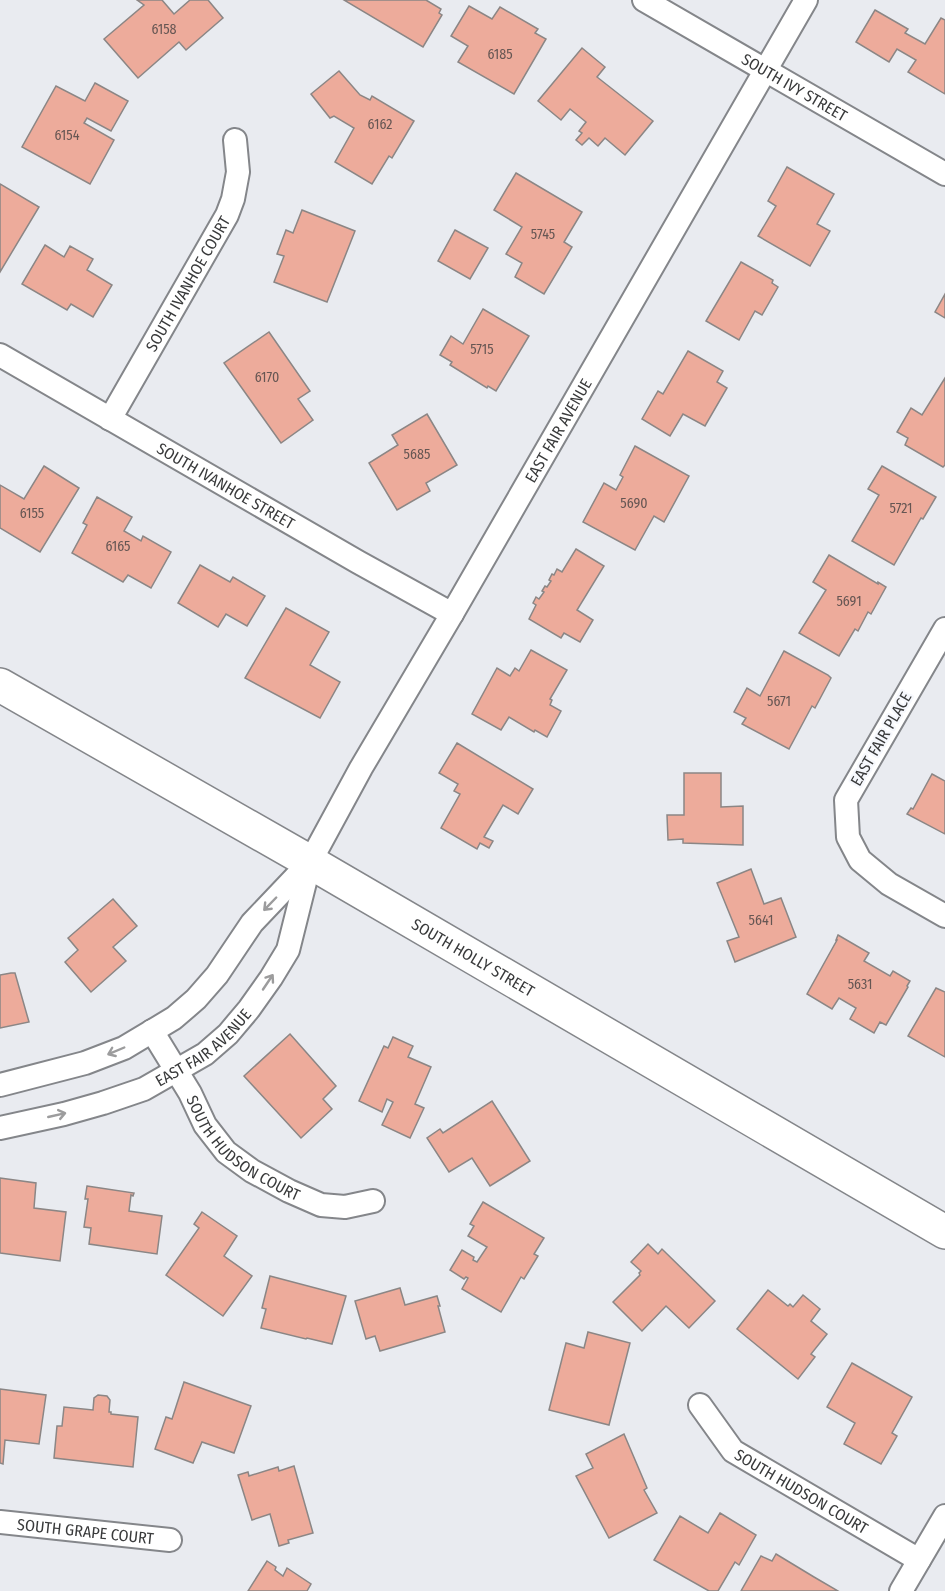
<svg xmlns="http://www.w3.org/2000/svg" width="945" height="1591" font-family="'Fira Sans Condensed',sans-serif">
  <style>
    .building { fill: #edab9b; stroke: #8b8685; stroke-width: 1.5 }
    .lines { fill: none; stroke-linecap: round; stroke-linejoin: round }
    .minor-casing { stroke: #84868a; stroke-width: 26 }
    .secondary-casing { stroke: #84868a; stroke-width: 36 }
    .minor { stroke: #fff; stroke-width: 22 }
    .secondary { stroke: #fff; stroke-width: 33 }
    .oneway { stroke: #9c9c9d }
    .labels { text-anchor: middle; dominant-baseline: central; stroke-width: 4.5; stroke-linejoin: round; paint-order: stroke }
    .number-label { font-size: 14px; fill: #665653 }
    .street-label { font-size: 16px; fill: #393a3b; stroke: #f6f8fd }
  </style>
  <rect width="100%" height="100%" fill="#e9ebf0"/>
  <g class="building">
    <polygon points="137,0 162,0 174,14 190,0 208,0 223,18 186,50 179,42 138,78 104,39 144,5"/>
    <polygon points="344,0 426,0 441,9 439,13 442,15 423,47"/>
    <polygon points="469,6 492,19 500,7 538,29 535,33 546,39 514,94 458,62 468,46 451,36"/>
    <polygon points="875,10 908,29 905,33 925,44 941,18 945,20 945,94 908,72 916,60 897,49 889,62 856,42"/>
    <polygon points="582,48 605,67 597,77 653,121 625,155 605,138 598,146 589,138 582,145 576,140 582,133 579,131 586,122 570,109 561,120 538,101"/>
    <polygon points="339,71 360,95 370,100 372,96 414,121 392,158 389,156 372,184 335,162 354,128 334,116 330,118 311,94"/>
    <polygon points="95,83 128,101 111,131 87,118 84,123 114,140 90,184 22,147 56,86 85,101"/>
    <polygon points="787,167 834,194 817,224 830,231 810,266 758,236 776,206 768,201"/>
    <polygon points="516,173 582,212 564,242 572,247 544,294 515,277 522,263 506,254 522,227 494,210"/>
    <polygon points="0,184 39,207 0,272"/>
    <polygon points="302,210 355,231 327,302 274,282 284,256 277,254 286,230 293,233"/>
    <polygon points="455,230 488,248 470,279 438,261"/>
    <polygon points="45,245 64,257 70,246 93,259 87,270 112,285 93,317 71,304 67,310 22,284"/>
    <polygon points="741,262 773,280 772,283 778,287 762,315 755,311 739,340 706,321"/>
    <polygon points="945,294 945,318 935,312"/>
    <polygon points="483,309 529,336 496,391 488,386 487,388 450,365 452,362 440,355 451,336 463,344"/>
    <polygon points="269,332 310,391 298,399 313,420 281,443 224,363"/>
    <polygon points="688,351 723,371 717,382 727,388 705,426 683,414 670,436 642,419 658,391 663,394"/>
    <polygon points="945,378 945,465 943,467 905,445 908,438 897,432 911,408 922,415"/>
    <polygon points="427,414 457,465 426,483 430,491 397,510 369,463 398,445 392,435"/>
    <polygon points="635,446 689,476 664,522 654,516 635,550 583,522 604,483 616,490 623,477 620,475"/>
    <polygon points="44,466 79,488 40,552 0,528 0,485 24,499"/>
    <polygon points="882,466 936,497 923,519 921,518 894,565 852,541 879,495 868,489"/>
    <polygon points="97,497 132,517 124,531 141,541 143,536 171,552 151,588 128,575 123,582 72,553 87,525 83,523"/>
    <polygon points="576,549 604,566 577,610 593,620 580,642 564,633 561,638 529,619 536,605 533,603 536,597 539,599 544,592 542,591 545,586 547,587 551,581 549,580 552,574 554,575 557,569 562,572"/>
    <polygon points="829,555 878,584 878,582 886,587 871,614 868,612 858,631 855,629 839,656 799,633 826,590 813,582"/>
    <polygon points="200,565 230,582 233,577 265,596 247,626 226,614 218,627 178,603"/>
    <polygon points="286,608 329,632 310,665 340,682 320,718 245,678"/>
    <polygon points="531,650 567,670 550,699 552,700 550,705 561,711 547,737 535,730 534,732 509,717 501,730 472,714 497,668 510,676 515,668 519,671"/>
    <polygon points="784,651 828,675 831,678 815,708 812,706 789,749 742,724 746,718 734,712 747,688 760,696"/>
    <polygon points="457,743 533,789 518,814 503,805 484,837 493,841 489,848 480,843 477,849 441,828 460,794 454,791 458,784 439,773"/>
    <polygon points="684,773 721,773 721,807 743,806 743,845 683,843 683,839 668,840 667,815 684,815"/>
    <polygon points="932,774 945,781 945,834 907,814 911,808 913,809"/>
    <polygon points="751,869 764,904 781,898 796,937 735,962 727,941 739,937 717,883"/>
    <polygon points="113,899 137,926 113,947 126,961 91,992 65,962 78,950 68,938"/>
    <polygon points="838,935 869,953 864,961 890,976 893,971 910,981 907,986 908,987 886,1025 880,1022 874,1033 850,1019 856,1008 839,998 832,1009 807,994 837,940 836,940"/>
    <polygon points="11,973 15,973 29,1022 0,1028 0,975"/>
    <polygon points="936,988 945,992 945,1057 908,1036"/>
    <polygon points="290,1034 336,1086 323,1099 332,1109 301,1138 244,1076"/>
    <polygon points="393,1037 413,1046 408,1057 431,1067 415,1104 424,1108 410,1138 382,1125 393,1102 387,1099 382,1112 359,1101 384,1046 388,1048"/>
    <polygon points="492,1101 530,1161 490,1186 472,1158 449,1172 427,1138 440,1129 443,1133"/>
    <polygon points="0,1178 36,1183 34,1208 66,1212 60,1261 0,1253"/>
    <polygon points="87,1186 134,1193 133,1196 131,1195 129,1211 162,1216 157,1254 89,1244 91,1228 84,1227 88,1199 85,1199"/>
    <polygon points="483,1202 544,1238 534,1254 538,1256 524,1279 521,1277 501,1312 462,1289 468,1278 466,1277 464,1279 450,1270 462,1250 474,1257 473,1260 477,1262 487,1247 468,1236 474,1226 470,1224"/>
    <polygon points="202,1212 237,1236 224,1256 252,1276 223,1316 166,1275 199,1228 194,1224"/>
    <polygon points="648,1244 658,1254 662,1249 715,1301 689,1328 666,1306 642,1331 613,1302 640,1275 639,1273 641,1271 631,1262"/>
    <polygon points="270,1276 346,1296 332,1344 307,1338 306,1339 261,1328 266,1309 262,1308"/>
    <polygon points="400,1288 405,1305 437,1296 440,1306 438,1306 445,1332 380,1351 375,1336 366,1339 355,1301"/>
    <polygon points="768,1290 788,1306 790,1304 793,1307 803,1295 820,1309 811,1321 827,1334 811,1354 815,1357 798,1379 737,1329"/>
    <polygon points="588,1332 630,1343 609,1425 549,1410 566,1343 584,1348"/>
    <polygon points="852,1363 912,1397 892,1433 897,1436 881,1464 844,1444 855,1423 827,1407"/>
    <polygon points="184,1382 251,1406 234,1453 202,1442 193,1463 155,1449 166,1417 172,1419"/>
    <polygon points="0,1389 46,1395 39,1444 5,1440 3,1464 0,1463"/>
    <polygon points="98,1395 107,1396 110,1400 109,1412 111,1412 111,1414 138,1417 133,1467 54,1458 57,1426 62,1426 64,1407 93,1410 94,1398"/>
    <polygon points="624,1434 647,1488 644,1490 657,1513 609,1538 576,1476 593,1468 586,1454"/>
    <polygon points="294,1466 313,1533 288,1540 289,1543 279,1546 270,1514 252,1520 238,1475 248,1472 249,1476 278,1467 279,1471"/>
    <polygon points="720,1513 756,1535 739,1565 735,1562 718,1591 709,1591 654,1560 680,1516 708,1533"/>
    <polygon points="776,1554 814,1577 838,1591 741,1591 761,1556 772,1561"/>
    <polygon points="267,1561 276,1567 275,1570 283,1576 287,1568 311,1584 307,1591 248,1591"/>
  </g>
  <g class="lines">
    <g class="minor-casing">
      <g id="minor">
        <path id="s1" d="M644,0L945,174"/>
        <path id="s2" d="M0,355L358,562L452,614"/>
        <path id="s3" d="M110,419L227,215L233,199L238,172L235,140"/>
        <polyline points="945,629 846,800 848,837 860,860 889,884 945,916"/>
        <path id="s4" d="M152,1031L190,1093L205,1125L226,1152L252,1171L289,1191L321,1205L345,1207L373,1201"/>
        <polyline points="0,1085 85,1063 124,1048 174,1018 196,999 217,975 252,923 309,863"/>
        <path id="s5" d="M0,1128L64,1114L103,1103L144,1089L205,1054L228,1034L249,1009L271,978L288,950L310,862L361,768L452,614L806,0"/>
        <path id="s6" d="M700,1405L733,1451L919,1560"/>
        <path id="s7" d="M0,1522L170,1540"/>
        <polyline points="901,1591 945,1516"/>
      </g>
    </g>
    <g class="secondary-casing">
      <g id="secondary">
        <path id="s8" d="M0,685L310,862L945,1232"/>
      </g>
    </g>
    <use href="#minor" class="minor"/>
    <use href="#secondary" class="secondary"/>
  </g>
  <defs><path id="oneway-shaft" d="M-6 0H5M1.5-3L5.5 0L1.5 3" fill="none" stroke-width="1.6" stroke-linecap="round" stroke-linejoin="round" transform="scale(1.5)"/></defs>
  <g class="oneway">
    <use href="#oneway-shaft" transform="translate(270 904) rotate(134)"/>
    <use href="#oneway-shaft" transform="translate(268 982) rotate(-56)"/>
    <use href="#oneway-shaft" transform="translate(116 1051) rotate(157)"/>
    <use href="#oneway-shaft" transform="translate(57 1115) rotate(-13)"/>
  </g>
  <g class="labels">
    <g class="number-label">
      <text x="164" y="29">6158</text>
      <text x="500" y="54">6185</text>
      <text x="380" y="124">6162</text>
      <text x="67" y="135">6154</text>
      <text x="543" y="234">5745</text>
      <text x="482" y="349">5715</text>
      <text x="267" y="377">6170</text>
      <text x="417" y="454">5685</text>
      <text x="634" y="503">5690</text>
      <text x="901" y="508">5721</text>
      <text x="32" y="513">6155</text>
      <text x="118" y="546">6165</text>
      <text x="849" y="601">5691</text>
      <text x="779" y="701">5671</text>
      <text x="761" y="920">5641</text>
      <text x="860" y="984">5631</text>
    </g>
    <g class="street-label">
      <text stroke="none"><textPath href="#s1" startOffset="174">SOUTH IVY STREET</textPath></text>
      <text stroke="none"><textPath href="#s3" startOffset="156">SOUTH IVANHOE COURT</textPath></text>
      <text stroke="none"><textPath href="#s5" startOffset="942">EAST FAIR AVENUE</textPath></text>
      <text stroke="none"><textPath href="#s2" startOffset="261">SOUTH IVANHOE STREET</textPath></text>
      <text transform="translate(881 739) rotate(-60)">EAST FAIR PLACE</text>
      <text stroke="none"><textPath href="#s8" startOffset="546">SOUTH HOLLY STREET</textPath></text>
      <text stroke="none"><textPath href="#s5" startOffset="222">EAST FAIR AVENUE</textPath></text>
      <text stroke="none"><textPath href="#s4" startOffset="152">SOUTH HUDSON COURT</textPath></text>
      <text stroke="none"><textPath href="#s6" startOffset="136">SOUTH HUDSON COURT</textPath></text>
      <text stroke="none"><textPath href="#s7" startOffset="86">SOUTH GRAPE COURT</textPath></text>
    </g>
  </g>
</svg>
